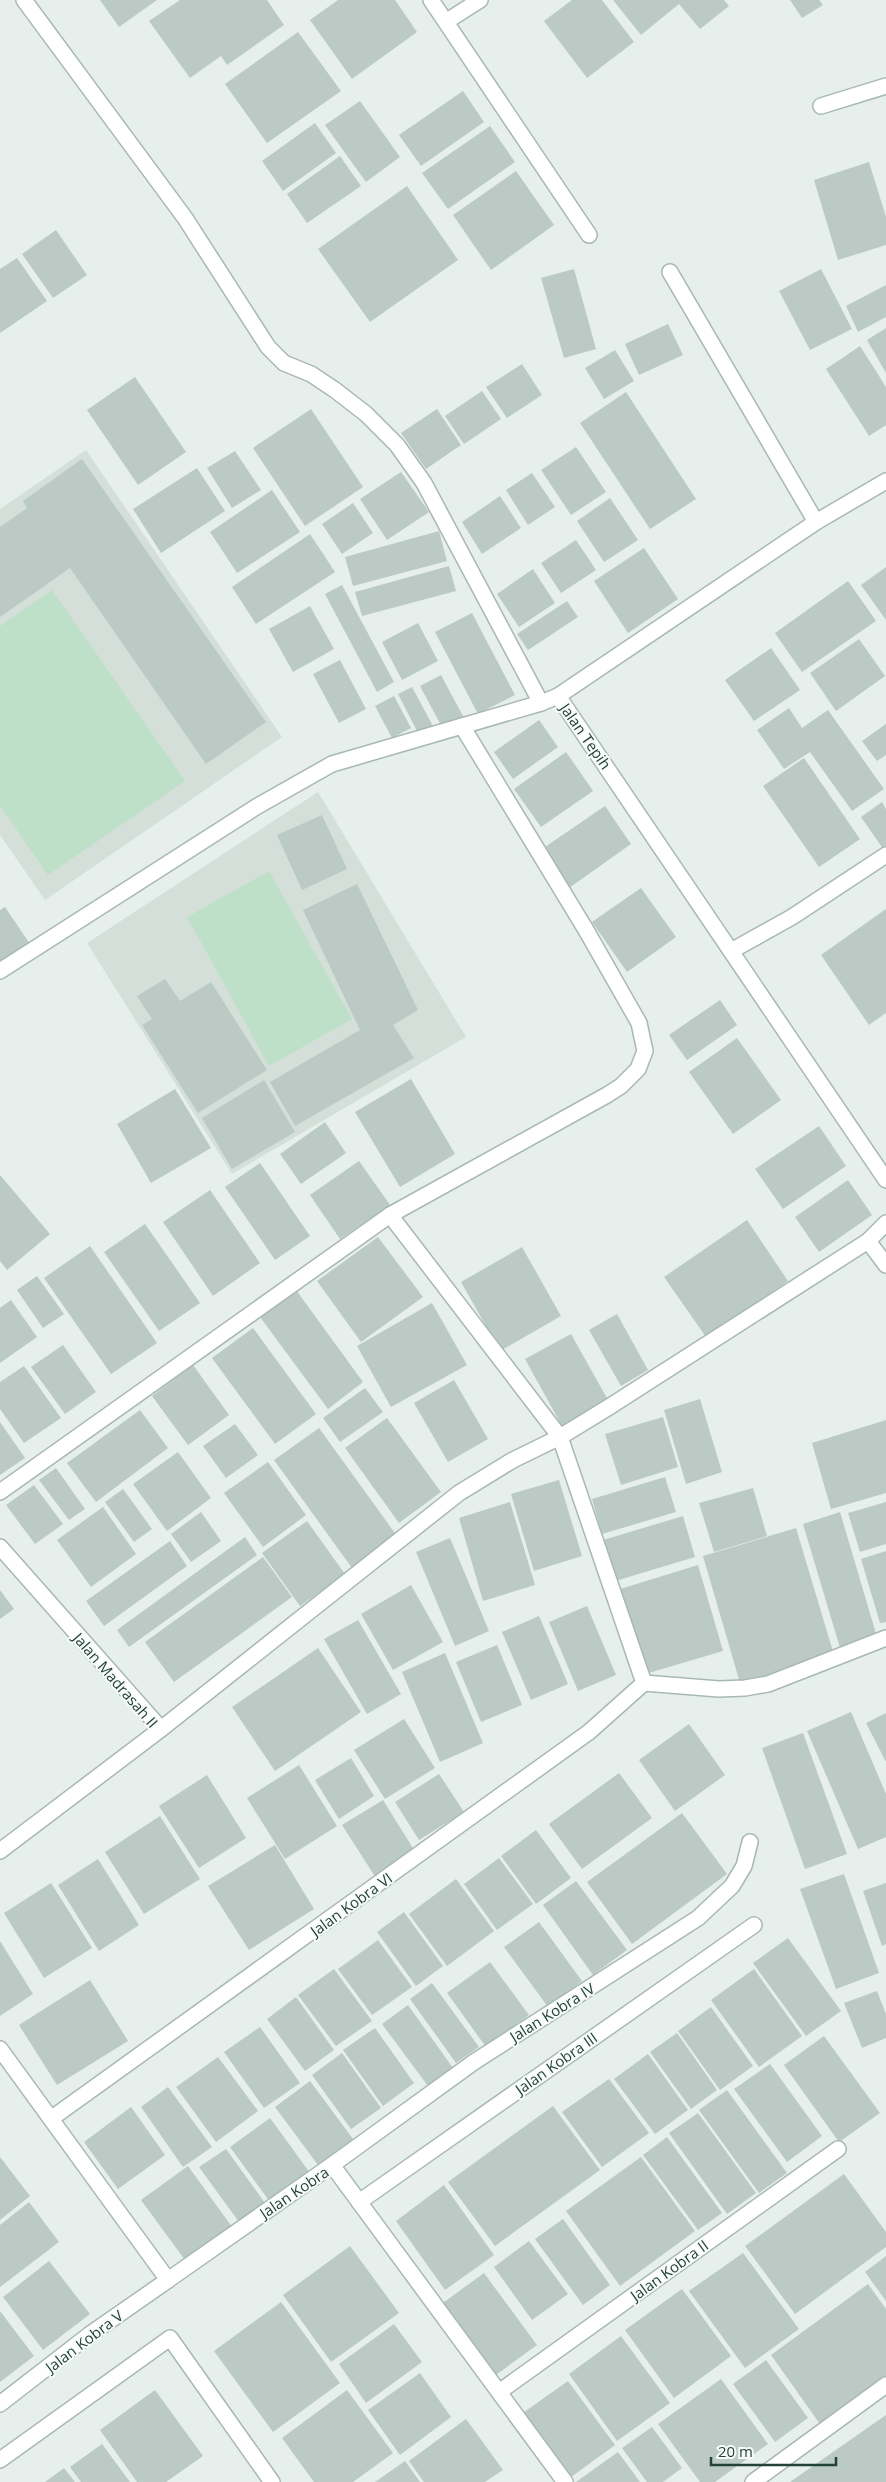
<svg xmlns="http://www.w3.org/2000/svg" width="886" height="2482" font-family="'Open Sans',sans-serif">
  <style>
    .built { fill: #d4dfda }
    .green { fill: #bfe0c8 }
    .building { fill: #bbcac4 }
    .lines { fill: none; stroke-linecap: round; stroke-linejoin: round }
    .minor-casing { stroke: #a8b8b2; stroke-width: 18 }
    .minor { stroke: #fff; stroke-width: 15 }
    .labels { text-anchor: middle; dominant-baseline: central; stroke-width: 4; stroke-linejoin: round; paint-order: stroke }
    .street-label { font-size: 15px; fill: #24423a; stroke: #f7fbf9 }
  </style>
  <rect width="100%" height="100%" fill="#e6efeb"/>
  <g class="built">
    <polygon points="86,450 282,737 45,900 0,835 0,509"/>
    <polygon points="318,792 466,1037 232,1174 87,943"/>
  </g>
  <g class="green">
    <polygon points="52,590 185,781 48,875 0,806 0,626"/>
    <polygon points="269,871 352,1019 269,1066 187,917"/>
  </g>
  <g class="building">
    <polygon points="100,0 157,0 119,27"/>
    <polygon points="180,0 267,0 284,25 227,65 221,56 190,78 149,21"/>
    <polygon points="338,0 395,0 417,32 352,79 310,20"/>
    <polygon points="572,0 602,0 634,42 587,78 544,21"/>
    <polygon points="613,0 724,0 729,6 700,29 679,4 641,35"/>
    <polygon points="790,0 819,0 823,5 802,18"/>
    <polygon points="298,32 341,91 267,143 225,84"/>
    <polygon points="463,91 484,122 421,166 399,135"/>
    <polygon points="360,101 400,157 366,182 325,125"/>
    <polygon points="315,123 336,153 283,191 262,161"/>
    <polygon points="490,126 515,162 448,209 422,173"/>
    <polygon points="340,156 361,186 307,223 287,194"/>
    <polygon points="869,162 886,217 886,245 838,260 814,180"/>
    <polygon points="516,171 554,225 491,270 453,215"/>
    <polygon points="407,186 458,260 370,322 318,249"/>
    <polygon points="56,230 87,275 53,298 22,254"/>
    <polygon points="17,258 47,301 0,333 0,269"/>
    <polygon points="574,269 596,349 564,358 541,278"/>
    <polygon points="821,269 852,329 810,350 779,291"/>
    <polygon points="886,285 886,317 858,332 846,306"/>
    <polygon points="668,324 683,355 639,375 625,344"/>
    <polygon points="886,328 886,373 867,340"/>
    <polygon points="860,346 886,387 886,425 869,436 826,369"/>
    <polygon points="615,350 634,381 604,399 585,368"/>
    <polygon points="522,364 542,395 507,418 486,387"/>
    <polygon points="135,377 186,452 138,485 87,410"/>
    <polygon points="482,391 501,419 464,444 445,416"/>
    <polygon points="626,392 696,499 650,529 580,423"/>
    <polygon points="311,409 363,487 305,526 253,448"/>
    <polygon points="437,409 461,445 426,469 401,433"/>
    <polygon points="576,447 606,492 571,515 541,470"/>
    <polygon points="235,451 261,490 232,508 207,468"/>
    <polygon points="82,459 266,722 206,764 70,568 0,617 0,527 27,508 23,501"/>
    <polygon points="197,468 225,511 161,553 133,509"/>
    <polygon points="401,472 429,512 387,540 360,499"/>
    <polygon points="532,473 555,507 528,525 506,490"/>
    <polygon points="272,490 300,532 237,573 210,532"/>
    <polygon points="500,496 521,528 482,554 462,522"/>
    <polygon points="610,498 638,540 604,562 577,521"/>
    <polygon points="353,503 373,533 342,554 322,524"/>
    <polygon points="439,531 447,561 353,586 345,557"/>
    <polygon points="310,534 335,572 256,624 232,587"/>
    <polygon points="576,540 596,570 561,593 541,563"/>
    <polygon points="644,548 678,599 628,633 594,581"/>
    <polygon points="449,566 456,591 362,616 355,592"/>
    <polygon points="886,567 886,620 861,585"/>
    <polygon points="533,569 555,603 519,627 497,594"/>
    <polygon points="848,581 876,621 802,672 775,633"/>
    <polygon points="342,585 394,682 377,692 325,594"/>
    <polygon points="567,601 578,617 528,650 517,634"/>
    <polygon points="310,606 334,649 293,672 269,629"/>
    <polygon points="472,613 515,695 478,714 435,632"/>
    <polygon points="418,623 438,661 402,680 382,642"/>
    <polygon points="859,639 885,676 836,711 810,673"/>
    <polygon points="771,648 800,690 754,721 725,680"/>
    <polygon points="340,660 366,709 339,723 313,674"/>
    <polygon points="441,675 464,718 443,729 420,686"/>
    <polygon points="412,687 433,726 418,733 398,694"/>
    <polygon points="394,696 411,728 392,738 375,706"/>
    <polygon points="789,708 802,728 828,710 884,789 852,811 810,752 784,769 757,730"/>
    <polygon points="539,720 558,747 513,779 494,752"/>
    <polygon points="886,724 886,755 877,761 862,741"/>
    <polygon points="566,752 593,791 541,827 514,789"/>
    <polygon points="804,758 860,839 819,867 763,786"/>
    <polygon points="882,802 886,809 886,853 861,817"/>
    <polygon points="605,806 631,844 569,888 542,849"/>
    <polygon points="322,815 347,869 302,890 277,835"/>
    <polygon points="357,884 418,1010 393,1025 414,1058 295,1126 270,1082 360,1030 303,910"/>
    <polygon points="641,888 676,937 627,972 592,922"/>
    <polygon points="5,907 30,944 0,964 0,910"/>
    <polygon points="886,909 886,1013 869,1025 821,955"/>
    <polygon points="165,979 180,1001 211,982 267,1070 198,1113 142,1025 152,1019 137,996"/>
    <polygon points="720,1000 737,1025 687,1060 669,1035"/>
    <polygon points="737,1038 781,1100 733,1134 689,1072"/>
    <polygon points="411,1079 455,1154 400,1187 355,1112"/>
    <polygon points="264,1080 295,1132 232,1169 202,1118"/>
    <polygon points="175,1089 211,1148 151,1183 117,1124"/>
    <polygon points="325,1122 346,1153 301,1184 280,1154"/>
    <polygon points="819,1126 846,1166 783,1209 755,1169"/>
    <polygon points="359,1161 390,1205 340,1239 310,1195"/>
    <polygon points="260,1163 310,1236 275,1260 225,1187"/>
    <polygon points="0,1175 50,1234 7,1270 0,1261"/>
    <polygon points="848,1180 872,1215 819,1252 795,1217"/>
    <polygon points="210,1190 260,1263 213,1296 163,1222"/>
    <polygon points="747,1220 788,1281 706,1337 664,1277"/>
    <polygon points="145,1224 200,1303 159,1331 104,1252"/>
    <polygon points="378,1237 423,1297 361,1342 317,1281"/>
    <polygon points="90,1246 157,1343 111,1374 44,1278"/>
    <polygon points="522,1247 561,1316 500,1351 461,1282"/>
    <polygon points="37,1276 64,1314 43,1328 17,1290"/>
    <polygon points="296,1290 363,1382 328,1409 260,1317"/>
    <polygon points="11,1300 37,1337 0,1363 0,1308"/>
    <polygon points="432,1303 467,1365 391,1407 357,1346"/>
    <polygon points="617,1314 648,1370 621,1386 589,1330"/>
    <polygon points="253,1328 316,1414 275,1444 212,1358"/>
    <polygon points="571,1334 608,1400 562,1426 525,1359"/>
    <polygon points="63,1345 96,1392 65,1414 31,1367"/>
    <polygon points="193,1365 229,1415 188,1445 152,1396"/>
    <polygon points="24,1366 61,1418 24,1443 0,1409 0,1382"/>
    <polygon points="454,1380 488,1439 448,1462 414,1403"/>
    <polygon points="365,1388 383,1412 340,1442 323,1418"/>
    <polygon points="700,1399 722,1472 686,1484 664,1410"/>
    <polygon points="140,1410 168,1448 96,1502 67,1463"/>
    <polygon points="663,1417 678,1467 621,1485 605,1434"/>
    <polygon points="387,1418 441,1492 399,1523 345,1448"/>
    <polygon points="886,1420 886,1493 831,1509 812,1443"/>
    <polygon points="0,1422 25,1458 0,1475"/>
    <polygon points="235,1424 258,1455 226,1478 203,1446"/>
    <polygon points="319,1428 397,1536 352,1568 274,1460"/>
    <polygon points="178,1452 211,1498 167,1531 133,1484"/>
    <polygon points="268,1462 306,1515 263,1547 224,1493"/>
    <polygon points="56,1468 85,1509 69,1520 39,1480"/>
    <polygon points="665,1477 676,1512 602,1534 592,1499"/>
    <polygon points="559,1480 582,1556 534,1571 511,1494"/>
    <polygon points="34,1485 63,1524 35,1544 6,1505"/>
    <polygon points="753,1488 767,1536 714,1552 699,1503"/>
    <polygon points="123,1489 152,1529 134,1542 105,1502"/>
    <polygon points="510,1502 535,1585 483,1601 459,1518"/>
    <polygon points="886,1502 886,1544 860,1552 848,1513"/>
    <polygon points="103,1507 136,1554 91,1587 57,1540"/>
    <polygon points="201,1512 221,1541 191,1562 171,1534"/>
    <polygon points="840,1512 877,1637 840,1648 803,1524"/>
    <polygon points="683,1516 695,1557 612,1582 600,1541"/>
    <polygon points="307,1521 345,1574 300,1606 262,1553"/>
    <polygon points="796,1528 834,1655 740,1683 703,1556"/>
    <polygon points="245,1537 257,1555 129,1647 117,1630"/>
    <polygon points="450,1538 489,1631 455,1646 416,1552"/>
    <polygon points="170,1541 187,1566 104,1626 86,1601"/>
    <polygon points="886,1551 886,1622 880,1623 861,1559"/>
    <polygon points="263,1557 292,1597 174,1682 145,1642"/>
    <polygon points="698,1565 723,1651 642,1675 617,1590"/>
    <polygon points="411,1585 443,1642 393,1670 361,1614"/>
    <polygon points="0,1590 14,1609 0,1619"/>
    <polygon points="587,1606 616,1675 578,1691 549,1622"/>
    <polygon points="539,1616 568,1684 531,1700 502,1632"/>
    <polygon points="358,1620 401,1694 367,1714 324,1639"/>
    <polygon points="497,1645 522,1705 481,1722 456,1662"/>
    <polygon points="318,1648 361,1712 275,1771 232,1707"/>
    <polygon points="445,1653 483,1743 440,1762 402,1672"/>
    <polygon points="851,1712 886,1794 886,1837 858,1849 807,1731"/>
    <polygon points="886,1713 886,1762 866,1723"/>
    <polygon points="404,1719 435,1768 385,1799 354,1750"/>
    <polygon points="689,1724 725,1775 675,1811 639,1760"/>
    <polygon points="803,1733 847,1854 805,1869 762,1748"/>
    <polygon points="351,1758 374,1796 339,1819 315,1780"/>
    <polygon points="299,1765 337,1826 285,1859 247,1798"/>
    <polygon points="619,1773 652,1818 582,1869 549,1824"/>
    <polygon points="439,1774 464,1812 419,1840 395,1802"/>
    <polygon points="207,1775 246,1838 199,1868 159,1806"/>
    <polygon points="383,1800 416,1853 376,1878 342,1825"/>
    <polygon points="682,1813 727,1874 632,1944 587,1882"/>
    <polygon points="160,1816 200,1879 144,1914 105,1852"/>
    <polygon points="536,1830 571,1878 536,1904 501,1856"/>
    <polygon points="275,1845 314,1909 249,1950 208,1886"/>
    <polygon points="499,1858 533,1904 497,1930 464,1884"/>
    <polygon points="98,1859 139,1925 99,1951 58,1885"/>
    <polygon points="844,1874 879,1973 836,1989 800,1889"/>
    <polygon points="456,1879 494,1931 447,1966 409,1914"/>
    <polygon points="576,1881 627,1950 593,1975 543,1905"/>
    <polygon points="51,1883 92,1948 44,1978 4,1913"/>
    <polygon points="886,1883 886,1944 882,1946 863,1891"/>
    <polygon points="404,1912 443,1966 416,1986 377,1932"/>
    <polygon points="539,1922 582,1981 548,2007 504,1947"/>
    <polygon points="788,1938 841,2011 806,2036 753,1963"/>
    <polygon points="378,1940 412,1987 372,2015 338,1969"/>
    <polygon points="0,1941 33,1994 0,2016"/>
    <polygon points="490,1962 529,2015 486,2047 447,1993"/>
    <polygon points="334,1969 372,2021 336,2046 298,1995"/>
    <polygon points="754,1969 802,2036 759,2067 711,2000"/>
    <polygon points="90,1980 128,2041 57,2085 19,2025"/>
    <polygon points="432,1983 479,2047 456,2063 410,1999"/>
    <polygon points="877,1991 886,2014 886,2038 862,2048 844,2003"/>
    <polygon points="296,1997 334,2050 305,2071 267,2019"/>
    <polygon points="408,2005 453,2068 428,2086 382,2024"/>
    <polygon points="711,2007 753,2066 720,2090 678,2031"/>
    <polygon points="260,2027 300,2083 264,2108 224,2052"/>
    <polygon points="375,2028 414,2083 383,2106 343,2050"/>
    <polygon points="677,2033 717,2090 691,2109 650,2052"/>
    <polygon points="824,2036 880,2113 839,2142 784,2065"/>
    <polygon points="342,2053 381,2108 351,2129 312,2075"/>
    <polygon points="648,2054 688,2110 655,2134 614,2079"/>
    <polygon points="218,2057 258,2111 216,2142 176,2087"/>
    <polygon points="770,2064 822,2136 787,2162 734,2089"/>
    <polygon points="609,2079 649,2133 602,2167 562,2112"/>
    <polygon points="310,2081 356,2143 321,2169 275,2107"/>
    <polygon points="168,2087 212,2147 183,2167 141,2107"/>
    <polygon points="727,2090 787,2173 759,2193 699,2110"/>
    <polygon points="553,2106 600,2170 495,2246 448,2182"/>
    <polygon points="131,2107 165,2155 118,2189 84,2142"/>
    <polygon points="698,2113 756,2193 727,2214 669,2133"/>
    <polygon points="270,2118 313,2177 273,2206 230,2147"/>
    <polygon points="667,2137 722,2213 698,2230 643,2155"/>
    <polygon points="226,2149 265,2203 239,2222 199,2167"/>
    <polygon points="0,2157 30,2196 0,2220"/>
    <polygon points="641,2157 695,2231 620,2286 566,2211"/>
    <polygon points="188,2166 232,2227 185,2260 141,2200"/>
    <polygon points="844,2174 886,2232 886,2247 795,2314 745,2246"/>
    <polygon points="444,2185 494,2255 445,2290 396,2221"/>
    <polygon points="29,2202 59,2242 0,2287 0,2225"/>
    <polygon points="563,2219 610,2285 583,2305 535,2239"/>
    <polygon points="529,2241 568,2294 532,2320 494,2267"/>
    <polygon points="350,2246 399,2313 331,2362 283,2295"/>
    <polygon points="743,2253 799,2329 745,2368 689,2291"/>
    <polygon points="886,2256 886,2301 865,2272"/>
    <polygon points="49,2261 90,2314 43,2350 3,2297"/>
    <polygon points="484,2273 537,2345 493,2377 440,2305"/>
    <polygon points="868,2284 886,2309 886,2376 820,2424 771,2355"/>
    <polygon points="682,2289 731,2356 674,2398 625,2330"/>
    <polygon points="281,2302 340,2383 273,2432 214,2351"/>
    <polygon points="0,2311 34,2356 0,2382"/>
    <polygon points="394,2324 422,2362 366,2403 339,2364"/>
    <polygon points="621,2336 670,2403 617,2441 569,2374"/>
    <polygon points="766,2360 808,2418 775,2442 733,2384"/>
    <polygon points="420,2373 451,2417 400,2455 368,2410"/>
    <polygon points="721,2379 768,2444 715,2482 700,2482 658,2424"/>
    <polygon points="568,2381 615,2445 567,2480 520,2415"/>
    <polygon points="155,2390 203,2456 166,2482 137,2482 100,2430"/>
    <polygon points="347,2390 393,2453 353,2482 314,2482 282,2438"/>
    <polygon points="886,2415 886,2482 790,2482"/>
    <polygon points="466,2419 503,2470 485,2482 424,2482 409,2461"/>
    <polygon points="652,2427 682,2468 663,2482 647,2482 622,2448"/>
    <polygon points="102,2444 130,2482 81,2482 70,2467"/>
    <polygon points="618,2452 640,2482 576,2482"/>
    <polygon points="405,2461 420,2482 375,2482"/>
    <polygon points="64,2468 75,2482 45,2482"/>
  </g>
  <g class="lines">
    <g class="minor-casing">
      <g id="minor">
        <polyline points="24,0 185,218 268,347 284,363 311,374 335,390 366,414 397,445 424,483 541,703"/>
        <polyline points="431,0 589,235"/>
        <polyline points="447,21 480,0"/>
        <polyline points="821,106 886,86"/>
        <polyline points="670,272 816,522"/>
        <polyline points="558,696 886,1180"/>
        <polyline points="731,951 792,917 886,855"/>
        <polyline points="0,971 256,807 332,764 541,703 558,696 816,522 886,481"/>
        <polyline points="390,1215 560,1437 644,1683"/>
        <polyline points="868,1241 886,1265"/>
        <polyline points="0,1492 390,1215 607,1095 621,1086 638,1069 645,1051 639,1023 586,930 462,726"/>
        <polyline points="0,1547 161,1729"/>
        <polyline points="644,1683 719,1689 745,1688 768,1684 886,1638"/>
        <polyline points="0,1851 161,1729 459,1493 513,1460 560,1437 609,1407 868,1241 886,1223"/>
        <polyline points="0,2049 168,2280 332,2165 474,2062 698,1918 732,1886 744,1866 750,1842"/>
        <polyline points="52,2118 589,1732 644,1683"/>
        <polyline points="332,2165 565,2482"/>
        <polyline points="359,2202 754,1925"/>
        <polyline points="499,2392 838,2149"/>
        <polyline points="0,2404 89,2335 168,2280"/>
        <polyline points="0,2460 170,2338 272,2482"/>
        <polyline points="753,2482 886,2385"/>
      </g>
    </g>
    <use href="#minor" class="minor"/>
  </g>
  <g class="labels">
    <g class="street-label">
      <text transform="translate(586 736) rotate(55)">Jalan Tepih</text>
      <text transform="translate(116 1680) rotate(49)">Jalan Madrasah II</text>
      <text transform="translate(351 1904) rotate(-36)">Jalan Kobra VI</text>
      <text transform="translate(552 2012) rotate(-32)">Jalan Kobra IV</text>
      <text transform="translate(556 2063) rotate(-35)">Jalan Kobra III</text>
      <text transform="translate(294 2192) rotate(-34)">Jalan Kobra</text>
      <text transform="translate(669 2270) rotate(-36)">Jalan Kobra II</text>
      <text transform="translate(84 2341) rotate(-37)">Jalan Kobra V</text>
    </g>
  </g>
  <path d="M711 2457v8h125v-8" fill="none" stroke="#24423a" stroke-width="2.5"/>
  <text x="718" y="2457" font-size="15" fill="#24423a" stroke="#f7fbf9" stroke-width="4" paint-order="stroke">20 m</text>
</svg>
